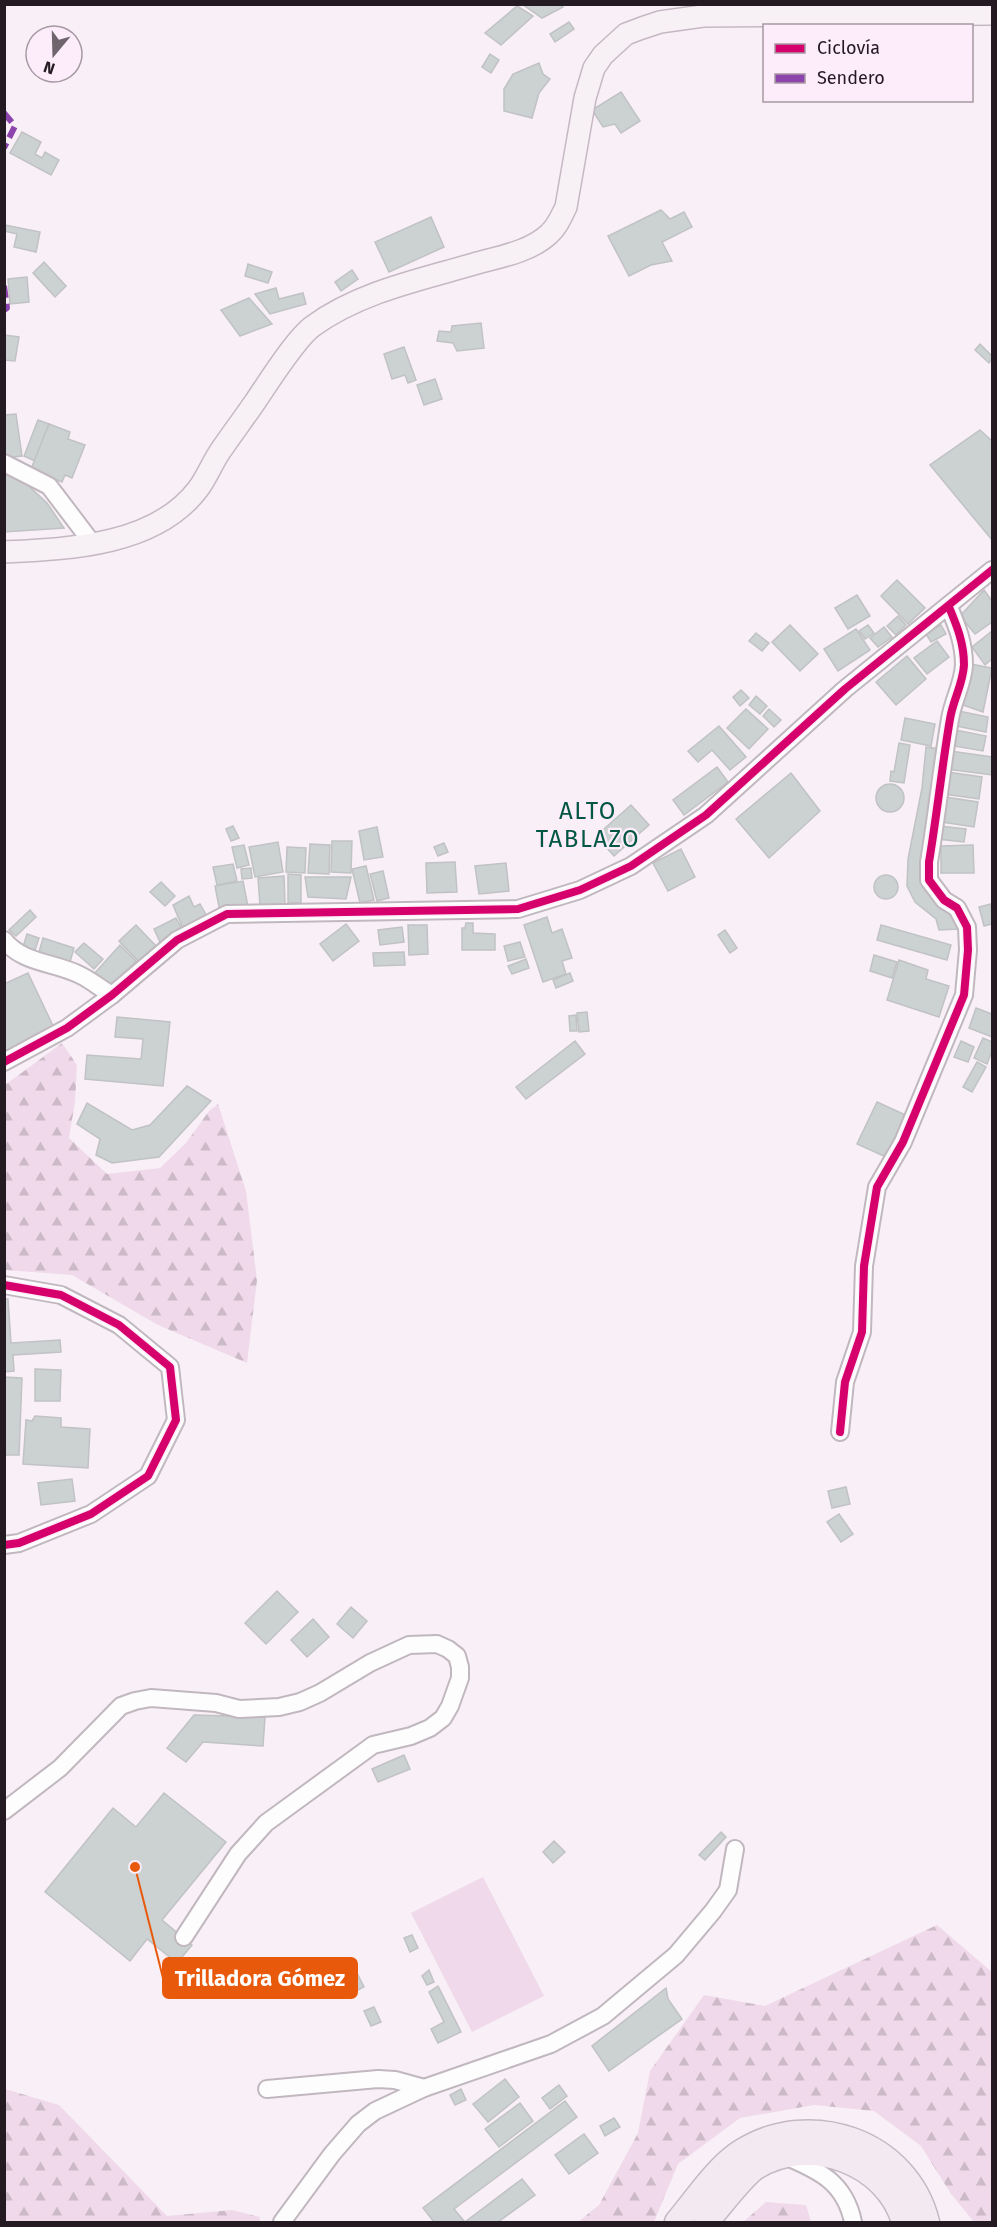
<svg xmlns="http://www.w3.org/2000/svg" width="997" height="2227" font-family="'Fira Sans',sans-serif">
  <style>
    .forest { fill: url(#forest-firs) }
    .garden { fill: #efd9ea }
    .building { fill: #ccd2d1; stroke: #c0c2c3; stroke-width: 1.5 }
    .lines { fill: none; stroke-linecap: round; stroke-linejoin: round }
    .minor-casing { stroke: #c1b8bf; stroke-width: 20 }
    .major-casing { stroke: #c6b8c3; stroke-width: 24 }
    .highway-casing { stroke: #c6b8c3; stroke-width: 27 }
    .minor { stroke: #fefdfe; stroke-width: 16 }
    .major { stroke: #f7f1f6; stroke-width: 21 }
    .highway { stroke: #f3e9f1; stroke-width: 24 }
    .quiet { stroke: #8e44ad; stroke-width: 6; stroke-dasharray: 12 6; stroke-linecap: butt }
    .cycleway-casing { stroke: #fdecf9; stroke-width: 11 }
    .cycleway { stroke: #d6006c; stroke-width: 8 }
    .labels { text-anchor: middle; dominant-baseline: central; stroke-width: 4.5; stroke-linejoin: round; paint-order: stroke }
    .quarter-label { font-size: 24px; letter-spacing: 1.5px; fill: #025743; stroke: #fdecf9 }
    .leader { fill: none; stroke: #e8590c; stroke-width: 2 }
    .callout-dot { fill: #e8590c; stroke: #fdecf9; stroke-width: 2 }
    .callout { fill: #e8590c; stroke: #e8590c; stroke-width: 2 }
    .callout-label { font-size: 22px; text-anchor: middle; font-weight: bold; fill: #fff }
  </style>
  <defs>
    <pattern id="forest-firs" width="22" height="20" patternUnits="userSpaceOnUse" patternTransform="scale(1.5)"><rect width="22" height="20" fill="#efd9ea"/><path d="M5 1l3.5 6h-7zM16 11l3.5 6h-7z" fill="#cdbac8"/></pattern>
  </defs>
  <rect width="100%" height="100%" fill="#f9f0f7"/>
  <g class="forest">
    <polygon points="62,1043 77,1065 75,1102 69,1138 107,1174 160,1168 186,1143 209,1111 218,1104 246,1191 257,1280 247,1363 158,1325 72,1275 5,1270 5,1085"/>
    <polygon points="937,1925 992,1972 992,2222 974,2222 951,2194 921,2146 874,2111 814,2105 740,2118 678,2164 654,2222 578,2222 599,2205 638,2133 650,2071 704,1995 765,2006"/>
    <polygon points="5,2089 59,2105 167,2216 232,2210 260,2217 260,2222 5,2222"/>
    <polygon points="766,2202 806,2205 811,2222 743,2222"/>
  </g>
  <polygon class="garden" points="483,1877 544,1996 472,2032 411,1913"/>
  <g class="building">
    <polygon points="522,4 560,4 563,7 542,18"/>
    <polygon points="517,6 533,16 501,45 485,33"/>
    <polygon points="569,22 574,29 555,42 550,34"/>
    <polygon points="490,54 499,60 491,73 482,67"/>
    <polygon points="539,63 543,74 550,79 539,93 532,118 504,111 504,89 513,74"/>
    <polygon points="621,92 640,121 621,133 615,124 603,127 592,110"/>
    <polygon points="22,132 41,142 35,154 42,158 45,152 59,160 51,175 10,153"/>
    <polygon points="661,210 670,219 684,212 692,227 662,242 672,261 651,265 629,276 608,236"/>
    <polygon points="431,217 444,247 389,272 375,242"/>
    <polygon points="5,225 40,232 36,252 14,247 17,234 4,231"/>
    <polygon points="44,262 66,286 55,297 33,273"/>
    <polygon points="248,264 272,272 268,283 245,276"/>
    <polygon points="352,270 358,279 341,291 335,282"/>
    <polygon points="27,277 29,302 10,304 8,279"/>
    <polygon points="276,288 279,299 303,293 306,304 270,314 255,294"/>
    <polygon points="249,298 272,324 240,336 221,310"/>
    <polygon points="481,323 484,348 457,351 453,343 437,341 439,331 451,332 452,326"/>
    <polygon points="4,335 19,337 15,361 4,360"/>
    <polygon points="980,344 992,356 992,359 989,363 975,350"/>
    <polygon points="404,347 416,380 408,383 405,375 392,379 384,354"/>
    <polygon points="435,379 442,399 424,405 417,385"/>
    <polygon points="16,414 22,456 4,458 4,415"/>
    <polygon points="38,420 49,424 35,461 24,456"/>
    <polygon points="49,424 70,432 68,439 85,445 72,478 65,475 62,482 31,469"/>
    <polygon points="980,430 992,441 992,540 930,465"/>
    <polygon points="4,473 22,480 47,503 64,528 4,532"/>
    <polygon points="897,580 925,608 908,624 881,596"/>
    <polygon points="984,590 992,601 992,622 975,634 960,616"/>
    <polygon points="857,595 870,616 848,629 835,608"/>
    <polygon points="898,616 906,625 896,635 887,626"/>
    <polygon points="790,625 818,654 800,671 772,642"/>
    <polygon points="868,625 874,633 865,639 859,631"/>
    <polygon points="941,625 946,634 931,642 926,634"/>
    <polygon points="884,627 892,637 878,647 870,638"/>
    <polygon points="856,629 870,650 838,671 824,649"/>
    <polygon points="992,631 992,659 985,665 972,647"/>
    <polygon points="756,633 769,643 762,651 749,641"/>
    <polygon points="937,641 949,657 927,674 914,658"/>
    <polygon points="907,656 926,679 896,705 876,682"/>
    <polygon points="971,664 992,668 983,712 963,705"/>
    <polygon points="741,690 749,698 740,706 733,697"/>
    <polygon points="756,696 767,706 760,714 749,705"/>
    <polygon points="746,709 768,729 749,749 727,728"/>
    <polygon points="769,709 781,720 774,727 763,716"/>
    <polygon points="954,710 988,717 986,732 951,725"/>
    <polygon points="905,718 935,724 931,746 901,740"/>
    <polygon points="719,726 746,757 730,770 712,750 698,762 688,751"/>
    <polygon points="951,729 986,736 983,751 948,745"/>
    <polygon points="899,743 910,745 904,783 890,781 891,771 894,772"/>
    <polygon points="926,747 940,749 932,894 954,913 959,929 939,930 936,919 915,902 907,886 908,859 922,788"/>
    <polygon points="950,751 992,757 992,775 947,769"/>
    <polygon points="717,767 728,782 684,815 673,800"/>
    <polygon points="947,772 982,777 979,799 944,794"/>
    <polygon points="791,773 820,811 769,858 736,819"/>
    <circle cx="890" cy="798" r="14"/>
    <polygon points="945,797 978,802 974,827 942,822"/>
    <polygon points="631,805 649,825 614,856 596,836"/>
    <polygon points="233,826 239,838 231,841 226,829"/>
    <polygon points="939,826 966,829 964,842 937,839"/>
    <polygon points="377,827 383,857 364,860 359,831"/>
    <polygon points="332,841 352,841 351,873 331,872"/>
    <polygon points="278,842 283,872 255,877 249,847"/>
    <polygon points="444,843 448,852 438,856 434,847"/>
    <polygon points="310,844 330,845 329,874 308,873"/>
    <polygon points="244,845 249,865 237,868 232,847"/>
    <polygon points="973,845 974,873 941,873 941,846"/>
    <polygon points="287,847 306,848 305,873 286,872"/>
    <polygon points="681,849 695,877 668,891 653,863"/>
    <polygon points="455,862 457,892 427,893 426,863"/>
    <polygon points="506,863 509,891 479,894 475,866"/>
    <polygon points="233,864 237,881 217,885 213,867"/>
    <polygon points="366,866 374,900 360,903 352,869"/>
    <polygon points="251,868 252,878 242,879 241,869"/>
    <polygon points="383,871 389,898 377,901 370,874"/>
    <polygon points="288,874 301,875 301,903 288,903"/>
    <circle cx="886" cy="887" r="12"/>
    <polygon points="284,876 285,904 260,905 258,878"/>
    <polygon points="305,877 351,877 346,899 308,897"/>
    <polygon points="243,881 248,907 220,912 215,886"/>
    <polygon points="161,882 175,896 165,906 150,892"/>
    <polygon points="189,896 194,907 200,904 209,920 185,933 173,905"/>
    <polygon points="991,904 992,924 984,926 979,907"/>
    <polygon points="30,910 36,917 16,936 9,930"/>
    <polygon points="547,917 552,933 562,929 572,958 562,961 566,974 543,982 524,925"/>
    <polygon points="176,918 183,931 160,942 154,929"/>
    <polygon points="466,923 473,923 473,933 495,934 495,950 462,950 462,928 465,928"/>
    <polygon points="346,924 359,941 333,961 320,944"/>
    <polygon points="136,925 156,946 139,962 119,941"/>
    <polygon points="408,925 427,925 428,954 409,955"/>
    <polygon points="881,925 951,945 947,960 877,940"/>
    <polygon points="402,927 404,942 380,945 378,930"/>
    <polygon points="725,930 737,948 730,953 718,935"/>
    <polygon points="27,934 39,938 35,950 23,947"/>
    <polygon points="43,938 74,948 70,962 39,952"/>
    <polygon points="520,942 525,957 508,961 504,946"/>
    <polygon points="84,943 103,959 94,969 75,952"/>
    <polygon points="120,945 136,961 110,989 94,974"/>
    <polygon points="404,952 405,965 374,966 373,953"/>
    <polygon points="874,955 897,962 892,978 870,971"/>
    <polygon points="526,959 529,968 512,974 508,966"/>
    <polygon points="899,960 928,970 926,979 949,986 939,1017 887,1000"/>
    <polygon points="28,973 55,1030 4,1054 4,984"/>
    <polygon points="570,973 573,981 556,988 553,980"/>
    <polygon points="976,1008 992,1014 992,1037 969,1028"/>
    <polygon points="587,1012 589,1031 579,1032 577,1013"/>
    <polygon points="576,1015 577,1031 570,1031 569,1016"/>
    <polygon points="117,1017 170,1022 163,1086 85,1079 87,1055 141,1059 143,1039 115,1037"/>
    <polygon points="983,1038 992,1042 992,1051 987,1064 974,1058"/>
    <polygon points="575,1041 585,1054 526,1099 516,1087"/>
    <polygon points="961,1041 974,1047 968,1062 954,1057"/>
    <polygon points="977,1062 986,1067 972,1092 963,1087"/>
    <polygon points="187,1086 211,1101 159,1157 112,1163 96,1155 100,1139 77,1124 87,1103 132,1130 150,1125"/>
    <polygon points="877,1102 908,1116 888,1158 857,1144"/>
    <polygon points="4,1299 8,1299 11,1343 60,1340 61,1352 13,1355 14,1371 4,1372"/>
    <polygon points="35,1369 61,1370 60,1401 35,1401"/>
    <polygon points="4,1377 22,1378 19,1455 4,1455"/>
    <polygon points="35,1416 61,1418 61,1427 90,1429 88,1468 23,1464 26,1420 32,1421"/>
    <polygon points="72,1479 75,1501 41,1505 38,1483"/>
    <polygon points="846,1487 850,1504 832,1508 828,1491"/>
    <polygon points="839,1514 853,1534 841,1542 827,1522"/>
    <polygon points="277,1591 298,1612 266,1644 245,1623"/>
    <polygon points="351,1607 367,1621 353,1638 337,1624"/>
    <polygon points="313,1619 329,1637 307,1657 291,1640"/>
    <polygon points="194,1715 265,1717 263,1746 203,1742 186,1762 167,1748"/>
    <polygon points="404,1755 410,1769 378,1782 372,1769"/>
    <polygon points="164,1793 226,1842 162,1920 192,1945 177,1963 147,1939 130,1961 45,1892 113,1808 136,1827"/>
    <polygon points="721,1832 726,1837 705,1860 699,1855"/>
    <polygon points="554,1841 565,1852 553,1863 543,1852"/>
    <polygon points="412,1935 418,1948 410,1952 404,1938"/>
    <polygon points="429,1970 434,1982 427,1985 422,1976"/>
    <polygon points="358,1975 364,1987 354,1992 348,1979"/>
    <polygon points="438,1986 461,2032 438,2043 431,2029 444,2022 429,1992"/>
    <polygon points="666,1988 668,1999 682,2019 609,2071 592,2046"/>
    <polygon points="374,2007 381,2022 371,2026 364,2011"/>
    <polygon points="505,2079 519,2097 488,2122 473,2104"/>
    <polygon points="559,2085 567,2096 550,2109 542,2098"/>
    <polygon points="461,2089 466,2100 455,2105 450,2095"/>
    <polygon points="565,2101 577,2117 454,2209 465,2222 434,2222 423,2208"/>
    <polygon points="520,2103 533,2121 499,2147 485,2129"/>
    <polygon points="614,2118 620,2127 605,2136 600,2126"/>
    <polygon points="584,2134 598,2153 569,2174 555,2155"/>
    <polygon points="522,2179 535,2195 498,2222 465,2222"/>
  </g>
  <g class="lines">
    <g class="minor-casing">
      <g id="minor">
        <polyline points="4,463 49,486 93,544"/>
        <path d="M4,940C23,964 55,962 80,975C91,980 101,989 112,995"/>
        <polyline points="4,1062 67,1028 112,995 177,940 227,914 518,909 580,890 631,866 706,815 845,689 992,570"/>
        <polyline points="4,1285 61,1295 119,1325 170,1367 176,1420 148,1476 91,1514 19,1543 4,1545"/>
        <path d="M840,1432L845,1382L862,1332L864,1266L877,1187L903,1142L964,995L968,950L967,927L957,908L944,900L929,880V862C937,814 942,766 950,719C953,700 963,684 964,665C964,643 957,626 949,607"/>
        <polyline points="4,1811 60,1768 121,1706 135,1701 151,1698 216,1703 239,1709 279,1707 300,1702 320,1693 370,1663 409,1645 437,1644 448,1649 457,1656 460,1667 460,1678 450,1706 443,1718 430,1728 411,1736 373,1745 266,1823 238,1854 184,1937"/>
        <polyline points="267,2089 378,2079 395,2080 424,2088"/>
        <path d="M787,2157C820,2171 845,2183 853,2222"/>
        <polyline points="282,2222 332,2154 358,2124 375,2111 424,2088 551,2044 603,2016 676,1955 713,1911 728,1890 735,1849"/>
      </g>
    </g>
    <g class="major-casing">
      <path id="major" d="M4,552C68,549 155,546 198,489C207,477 212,463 221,450C232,434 244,418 255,402C268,383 296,338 313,326C360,292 419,280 474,264C498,257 530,252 549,234C557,227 561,217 566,207L585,98L594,68L603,55L626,34L642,28L660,22L703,16L992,14"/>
    </g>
    <g class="highway-casing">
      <g id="highway">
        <path d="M677,2222C695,2201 717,2167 741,2152C810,2108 907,2141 927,2222"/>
        <path d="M706,2222C718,2209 743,2175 756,2167C809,2134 887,2162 904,2222"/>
      </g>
    </g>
    <use href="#minor" class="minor"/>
    <use href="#major" class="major"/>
    <use href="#highway" class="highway"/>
    <g class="quiet">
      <polyline points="4,113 15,126 4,148"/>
      <polyline points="4,286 7,308 4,310"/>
    </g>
    <g class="cycleway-casing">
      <g id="cycleway">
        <polyline points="4,1062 67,1028 112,995 177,940 227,914 518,909 580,890 631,866 706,815 845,689 992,570"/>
        <polyline points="4,1285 61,1295 119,1325 170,1367 176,1420 148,1476 91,1514 19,1543 4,1545"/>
        <path d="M840,1432L845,1382L862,1332L864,1266L877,1187L903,1142L964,995L968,950L967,927L957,908L944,900L929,880V862C937,814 942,766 950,719C953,700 963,684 964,665C964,643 957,626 949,607"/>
      </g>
    </g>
    <use href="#cycleway" class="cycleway"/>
  </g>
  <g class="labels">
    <g class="quarter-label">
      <text x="588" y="811">ALTO<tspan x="588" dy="28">TABLAZO</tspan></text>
    </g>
  </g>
  <path class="leader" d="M135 1867L163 1978"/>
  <circle class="callout-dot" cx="135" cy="1867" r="6"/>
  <rect class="callout" x="163" y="1958" width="194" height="40" rx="6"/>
  <g class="callout-label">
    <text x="260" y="1986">Trilladora Gómez</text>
  </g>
  <rect width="997" height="2227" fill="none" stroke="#241a22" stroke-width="12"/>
  <rect x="763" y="24" width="210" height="78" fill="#fdecf9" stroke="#a698a3" stroke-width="1.5"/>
  <rect x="775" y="44" width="30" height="9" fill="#d6006c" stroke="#a698a3" stroke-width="1.5"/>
  <text x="817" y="54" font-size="18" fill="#241a22">Ciclovía</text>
  <rect x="775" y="74" width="30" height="9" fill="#8e44ad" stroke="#a698a3" stroke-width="1.5"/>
  <text x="817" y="84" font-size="18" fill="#241a22">Sendero</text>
  <g transform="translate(54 54) rotate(199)"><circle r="28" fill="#fdecf9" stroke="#a698a3" stroke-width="1.5"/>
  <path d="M0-4.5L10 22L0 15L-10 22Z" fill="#6f656d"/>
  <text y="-9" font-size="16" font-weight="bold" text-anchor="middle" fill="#241a22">N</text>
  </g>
</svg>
